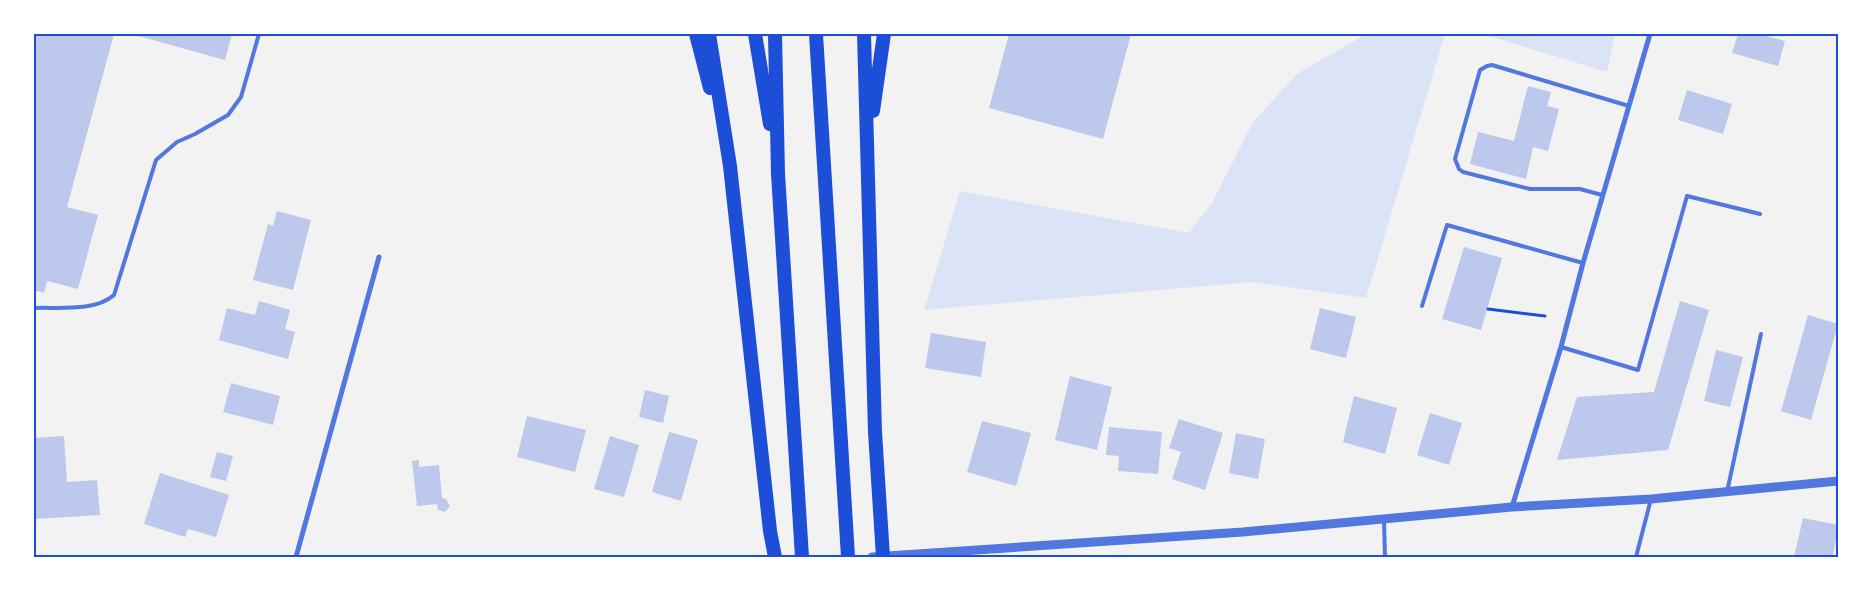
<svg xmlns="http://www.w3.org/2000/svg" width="1872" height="591" font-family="Manrope,sans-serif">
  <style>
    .green { fill: #dbe4f7 }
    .building { fill: #bdc9ec }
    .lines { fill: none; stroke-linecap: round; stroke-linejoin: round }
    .path { stroke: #1d4ed8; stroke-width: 3 }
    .service { stroke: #5277de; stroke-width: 4 }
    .minor { stroke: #5277de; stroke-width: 5 }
    .tertiary { stroke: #5277de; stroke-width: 9 }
    .trunk { stroke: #1d4ed8; stroke-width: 14 }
    .neatline { fill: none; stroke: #1d4ed8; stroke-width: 2 }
  </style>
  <rect width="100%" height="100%" fill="#f2f2f2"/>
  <g class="green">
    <polygon points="1366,34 1445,34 1366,298 1253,282 924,310 960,191 1189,233 1212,203 1253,122 1297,74"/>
    <polygon points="1482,34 1615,34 1607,72"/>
  </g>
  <g class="building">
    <polygon points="34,34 114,34 67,207 98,215 78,289 47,281 44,293 34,290"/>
    <polygon points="131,34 232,34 225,60"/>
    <polygon points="1009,34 1131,34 1103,139 989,108"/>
    <polygon points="1738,34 1767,34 1766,36 1785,41 1778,66 1732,53"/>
    <polygon points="1528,86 1551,92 1547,106 1559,109 1548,151 1533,147 1526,179 1470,164 1478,132 1514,141"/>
    <polygon points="1687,90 1732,104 1723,134 1678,120"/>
    <polygon points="277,211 311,220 293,290 253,280 268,224 273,226"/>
    <polygon points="1464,247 1502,258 1481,330 1442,319"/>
    <polygon points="259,301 290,310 285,329 295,332 288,359 219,340 227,308 255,315"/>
    <polygon points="1680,301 1709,310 1668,450 1557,460 1577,397 1654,392"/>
    <polygon points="1320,308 1356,317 1346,358 1310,349"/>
    <polygon points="1808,315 1838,324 1811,420 1781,411"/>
    <polygon points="931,333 986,342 981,377 925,368"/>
    <polygon points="1716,350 1743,357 1730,407 1704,401"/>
    <polygon points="1070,376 1112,387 1097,450 1055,440"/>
    <polygon points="231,383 280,396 273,425 223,412"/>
    <polygon points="645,390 669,396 663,423 639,417"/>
    <polygon points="1354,396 1397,408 1385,454 1343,442"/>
    <polygon points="1430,413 1462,423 1449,465 1417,455"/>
    <polygon points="527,416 586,430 575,472 517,457"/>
    <polygon points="1179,419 1223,433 1205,490 1172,479 1181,452 1169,448"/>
    <polygon points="982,421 1031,433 1016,486 967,472"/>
    <polygon points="1109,427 1162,432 1158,474 1118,471 1119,456 1106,455"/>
    <polygon points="669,432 698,440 681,501 652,492"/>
    <polygon points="1236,433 1265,439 1258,479 1229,473"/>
    <polygon points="64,436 67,482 97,480 100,515 34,519 34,438"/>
    <polygon points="610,436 639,445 624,497 594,489"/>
    <polygon points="217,452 233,456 226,481 210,477"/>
    <polygon points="419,460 419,467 439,465 442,498 446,499 450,506 445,512 438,510 437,504 417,506 412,461"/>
    <polygon points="160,473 229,495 216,537 188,529 185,537 144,524"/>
    <polygon points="1803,518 1838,525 1833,557 1794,557"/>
  </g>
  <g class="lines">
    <polyline class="path" points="1488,309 1545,316"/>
    <g class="service">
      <polyline points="1602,195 1580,189 1530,189 1463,172 1459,169 1455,159 1480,70 1487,66 1492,65 1629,106"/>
      <polyline points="1422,306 1447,225 1583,263"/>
      <path d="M34,308C58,307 95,312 114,295L156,160L177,142L195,134L228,115L241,97L259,34"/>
      <polyline points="1561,347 1638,370 1687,196 1760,214"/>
      <polyline points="1727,492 1761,334"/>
      <polyline points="1384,520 1385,557"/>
      <polyline points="1636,557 1651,499"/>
    </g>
    <g class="minor">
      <polyline points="1512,507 1561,347 1583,263 1650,34"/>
      <polyline points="296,557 379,257"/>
    </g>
    <polyline class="tertiary" points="872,557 1243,532 1512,507 1651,499 1838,481"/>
    <g class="trunk">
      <polyline points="696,34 710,88"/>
      <polyline points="709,34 730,166 770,531 775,557"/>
      <polyline points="755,34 770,124"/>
      <polyline points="775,34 778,174 802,557"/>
      <polyline points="816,34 848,557"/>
      <polyline points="864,34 875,432 883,557"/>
      <polyline points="873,111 884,34"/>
    </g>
  </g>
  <rect width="1872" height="591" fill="none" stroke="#ffffff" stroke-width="70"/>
  <rect x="35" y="35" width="1802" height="521" class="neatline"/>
</svg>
